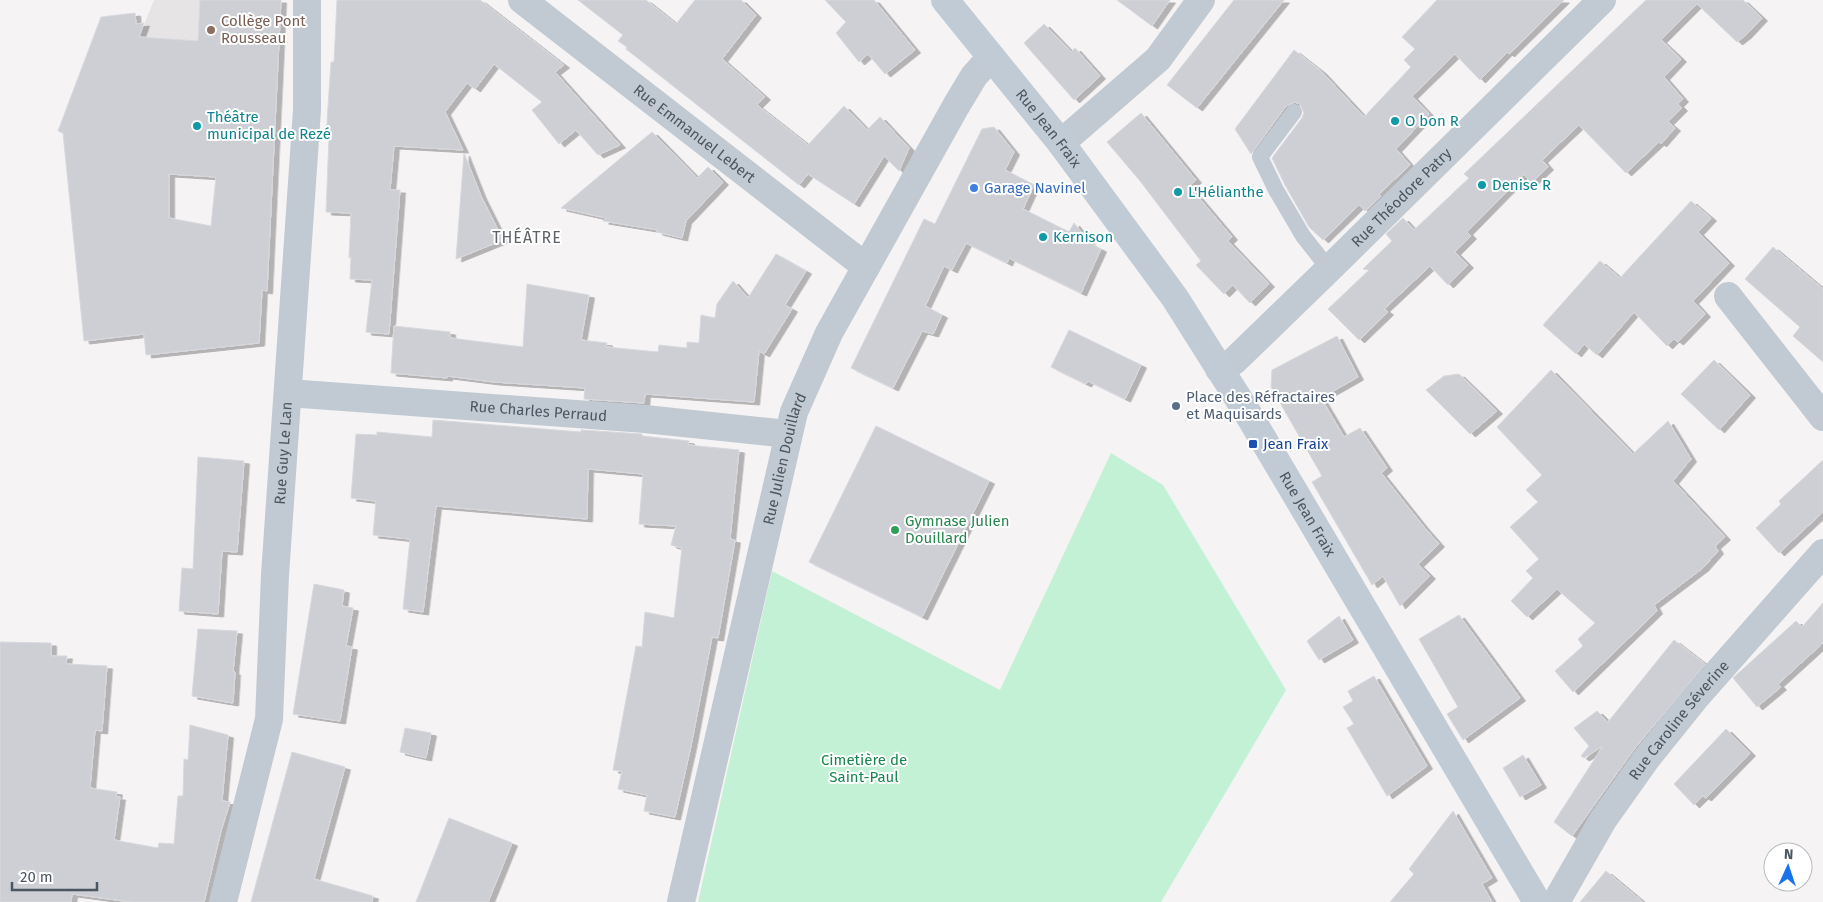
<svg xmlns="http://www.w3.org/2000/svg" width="1823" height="902" font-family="'Fira Sans',sans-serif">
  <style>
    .education { fill: #e6e4e5 }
    .green { fill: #c3f1d5 }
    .building { fill: #cdcfd5; stroke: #d7d9de; fill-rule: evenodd; filter: url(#shadow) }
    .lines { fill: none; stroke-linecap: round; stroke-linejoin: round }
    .lane { stroke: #c1cad2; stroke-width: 16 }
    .street { stroke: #c1cad2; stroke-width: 28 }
    .secondary { stroke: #c1cbd6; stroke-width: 28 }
    .education-dot { fill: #8d6e63; stroke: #fff; stroke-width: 2 }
    .culture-dot { fill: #0f9aa8; stroke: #fff; stroke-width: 2 }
    .shop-dot { fill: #3f7fe0; stroke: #fff; stroke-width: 2 }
    .service-dot { fill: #5c6f8a; stroke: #fff; stroke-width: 2 }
    .transit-dot { fill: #1a4fb4; stroke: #fff; stroke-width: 2 }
    .leisure-dot { fill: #2e9e5b; stroke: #fff; stroke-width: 2 }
    .labels { text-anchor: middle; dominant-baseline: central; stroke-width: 4; stroke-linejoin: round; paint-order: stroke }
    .education-label { font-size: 15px; fill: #785e54; stroke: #fff; text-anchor: start }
    .culture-label { font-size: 15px; fill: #0d838f; stroke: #fff; text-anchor: start }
    .street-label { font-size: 15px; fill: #4a5661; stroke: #fff }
    .shop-label { font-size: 15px; fill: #366cbe; stroke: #fff; text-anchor: start }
    .service-label { font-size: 15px; fill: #4e5e75; stroke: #fff; text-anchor: start }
    .transit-label { font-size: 15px; fill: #164399; stroke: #fff; text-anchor: start }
    .leisure-label { font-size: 15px; fill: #27864d; stroke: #fff; text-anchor: start }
    .park-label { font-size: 15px; fill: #17864f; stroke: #fff }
    .neighbourhood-label { font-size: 16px; letter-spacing: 1px; fill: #5f6368; stroke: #fff }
  </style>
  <defs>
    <filter id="shadow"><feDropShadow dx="5.5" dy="3" stdDeviation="0" flood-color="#0004"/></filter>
  </defs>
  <rect width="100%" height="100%" fill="#f5f3f3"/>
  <polygon class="education" points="154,0 281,0 278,61 135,47"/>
  <polygon class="green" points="1111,453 1163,485 1286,690 1161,902 698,902 772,571 1000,690"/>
  <g class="building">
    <path d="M200,0H281L267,291L262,290L259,343L146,355L144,334L84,341L63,133L58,131L101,17L135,13L136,24L144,23L139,37L198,41ZM169,174L216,177L211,226L169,218Z"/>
    <polygon points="337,0 480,0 564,65 555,72 620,145 598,155 576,130 559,144 532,110 542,102 494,64 475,89 467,83 445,112 463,150 394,146 390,190 400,190 389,334 366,332 372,280 350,279 351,257 349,258 351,213 326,212 329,137 326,137 331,62 334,62"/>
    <polygon points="578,0 646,0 676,24 695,0 741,0 756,15 722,59 765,97 757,105 808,145 844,106 867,130 880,117 909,148 899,171 884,156 854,204 808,174 799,185 626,49 627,47 618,41 623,35"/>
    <polygon points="825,0 874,0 915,50 885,74 868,54 859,62 836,33 846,22"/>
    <polygon points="1117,0 1170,0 1152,26"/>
    <polygon points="1234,0 1284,0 1197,108 1167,85"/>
    <polygon points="1437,0 1564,0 1509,54 1507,52 1480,80 1455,54 1412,96 1429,114 1396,149 1410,165 1379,194 1381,196 1365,211 1359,205 1323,240 1309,227 1285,185 1272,158 1302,118 1304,113 1300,104 1295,102 1286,106 1251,154 1235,129 1294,50 1321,71 1364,117 1411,67 1404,60 1415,49 1402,37"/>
    <polygon points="1646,0 1743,0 1762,18 1746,35 1737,42 1697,4 1661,40 1681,59 1664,77 1683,99 1678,104 1682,108 1668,122 1675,128 1661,144 1659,142 1626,173 1579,125 1542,160 1548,167 1531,183 1524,174 1467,232 1471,236 1455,252 1468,265 1448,285 1430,266 1384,309 1388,312 1359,340 1328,309 1369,270 1363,269 1392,241 1386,234 1403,218 1414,230 1469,178 1464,174"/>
    <polygon points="1044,24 1071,52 1075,48 1100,76 1074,100 1024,43"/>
    <polygon points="1141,113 1196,180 1189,186 1232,237 1228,241 1269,284 1250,303 1233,285 1224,294 1196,265 1201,261 1140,181 1107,142"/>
    <polygon points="994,127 1014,152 1005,170 1034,185 1023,209 1069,232 1074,223 1091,244 1101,249 1081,293 1009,258 1007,263 966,243 952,270 944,266 925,306 942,315 933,334 922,331 893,388 851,368 924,219 935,224 982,129"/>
    <polygon points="652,132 697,178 708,167 723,182 686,221 682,238 657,232 658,230 603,221 606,218 561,208"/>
    <polygon points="464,153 481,196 503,240 456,259"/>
    <polygon points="1691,201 1711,218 1698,232 1729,263 1693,301 1705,314 1678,342 1674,339 1667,346 1634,312 1597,355 1584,344 1576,354 1543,325 1600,261 1620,278"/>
    <polygon points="1773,247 1823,289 1823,362 1793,336 1800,327 1745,279"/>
    <polygon points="776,254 806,271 785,305 792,309 764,354 759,351 754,402 645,394 644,403 584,399 585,388 494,382 447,376 447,378 391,373 394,326 450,332 450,338 523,347 527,284 589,295 581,340 607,343 606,347 658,352 659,345 687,348 687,342 699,343 701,315 715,318 717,304 733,281 748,298"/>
    <polygon points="1069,330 1141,365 1125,399 1088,381 1086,384 1051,367"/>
    <polygon points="1337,336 1358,377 1321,398 1344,437 1360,428 1387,468 1381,473 1424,527 1439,544 1418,564 1430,576 1400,606 1383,576 1372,585 1312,482 1322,476 1271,387 1272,370"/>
    <polygon points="1714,360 1750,395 1719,430 1681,394"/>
    <polygon points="1551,370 1633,454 1668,421 1691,459 1673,481 1725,537 1715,546 1718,551 1703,568 1654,605 1657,611 1573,692 1555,671 1583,646 1578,639 1595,623 1557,589 1527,617 1511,601 1533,578 1526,571 1539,559 1510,527 1538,502 1526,490 1542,475 1497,427"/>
    <polygon points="1459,374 1497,411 1470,434 1426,390 1444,376"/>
    <polygon points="433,420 581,432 581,430 642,434 642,436 689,441 688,445 739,450 730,539 735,540 718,638 712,637 691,746 675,817 644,811 647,795 618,789 622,771 613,770 636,646 642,647 645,612 674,618 682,548 671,545 676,526 639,524 643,474 588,469 587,519 436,506 423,612 403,609 410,539 373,535 376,501 351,498 356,434 377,435 377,432 432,437"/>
    <polygon points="876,426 989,481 922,617 809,562"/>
    <polygon points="198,457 244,461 237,552 222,551 218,614 179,611 182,568 193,569"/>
    <polygon points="1823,460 1823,512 1779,553 1756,528 1781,504 1779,501"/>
    <polygon points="314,584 344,590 342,606 353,608 346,646 352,647 340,721 293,714"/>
    <polygon points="1823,603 1823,643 1778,684 1781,687 1757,707 1733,678 1796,621 1802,627"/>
    <polygon points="1459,615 1520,698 1463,740 1447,714 1458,707 1419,639"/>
    <polygon points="1339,616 1353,640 1319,660 1307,641"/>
    <polygon points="198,629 237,631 233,672 235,672 233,703 192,696"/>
    <polygon points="1674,640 1705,664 1635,748 1572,836 1554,822 1603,746 1584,758 1581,756 1589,746 1574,728 1597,711 1608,722"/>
    <polygon points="0,642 51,643 51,656 67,656 66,664 107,666 102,731 95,730 90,788 117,792 116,797 120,797 114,840 158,848 159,843 174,844 178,796 183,796 184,759 188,760 190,725 228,735 222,801 230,802 221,831 204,902 131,902 72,894 71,902 0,902"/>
    <polygon points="1374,676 1427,766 1387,796 1347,728 1354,724 1343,707 1353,701 1348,691"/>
    <polygon points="405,728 431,733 426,758 400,752"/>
    <polygon points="1726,729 1750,753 1706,798 1703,796 1694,805 1674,784"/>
    <polygon points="292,752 345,767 314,879 373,896 372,902 251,902"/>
    <polygon points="1523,755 1541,785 1520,797 1503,768"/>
    <polygon points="1453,811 1492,878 1482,884 1492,902 1390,902 1414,874 1409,869"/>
    <polygon points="449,818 512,843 488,902 416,902"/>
    <polygon points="1606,871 1643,902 1580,902"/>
  </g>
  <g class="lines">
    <polyline class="lane" points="1294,112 1260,157 1276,190 1303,236 1329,269"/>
    <g class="street">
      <path id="s1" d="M522,0L856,259L867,265"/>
      <polyline points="1061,143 1158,59 1201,0"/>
      <polyline points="1728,296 1823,417"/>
      <path id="s2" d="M1219,369L1234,361L1329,269L1602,0"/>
      <path id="s3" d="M288,393L645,419L788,434"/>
      <path id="s4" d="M223,902L269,719L275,575L307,110V0"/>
      <path id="s5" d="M681,902L794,412L829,333L956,106L974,76L991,57"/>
      <path id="s6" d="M1556,902L1603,820L1647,758L1696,697L1823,553"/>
    </g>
    <path class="secondary" id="s7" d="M945,0L1061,143L1175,298L1250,417L1537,902"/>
  </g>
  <circle class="education-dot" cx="211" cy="30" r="5"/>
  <g class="culture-dot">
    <circle cx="1395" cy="121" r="5"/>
    <circle cx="197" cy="126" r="5"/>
    <circle cx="1482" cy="185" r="5"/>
    <circle cx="1178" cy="192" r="5"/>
    <circle cx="1043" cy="237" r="5"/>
  </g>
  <circle class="shop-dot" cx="974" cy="188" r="5"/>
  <circle class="service-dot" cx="1176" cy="406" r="5"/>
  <rect class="transit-dot" x="1248" y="439" width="10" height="10" rx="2.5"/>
  <circle class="leisure-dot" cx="895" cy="530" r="5"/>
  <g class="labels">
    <g class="education-label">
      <text x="221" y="21">Collège Pont<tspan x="221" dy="17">Rousseau</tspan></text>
    </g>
    <g class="culture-label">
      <text x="207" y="117">Théâtre<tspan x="207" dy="17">municipal de Rezé</tspan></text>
      <text x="1405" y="121">O bon R</text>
      <text x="1492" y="185">Denise R</text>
      <text x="1188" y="192">L'Hélianthe</text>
      <text x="1053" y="237">Kernison</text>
    </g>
    <g class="street-label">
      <text stroke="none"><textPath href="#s7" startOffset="165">Rue Jean Fraix</textPath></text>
      <text stroke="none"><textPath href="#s1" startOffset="218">Rue Emmanuel Lebert</textPath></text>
      <text stroke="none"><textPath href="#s2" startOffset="251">Rue Théodore Patry</textPath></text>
      <text stroke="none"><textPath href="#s3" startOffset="251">Rue Charles Perraud</textPath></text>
      <text stroke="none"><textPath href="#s4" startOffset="455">Rue Guy Le Lan</textPath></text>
      <text stroke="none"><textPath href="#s5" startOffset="455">Rue Julien Douillard</textPath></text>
      <text stroke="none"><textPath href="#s7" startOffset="630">Rue Jean Fraix</textPath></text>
      <text stroke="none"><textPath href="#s6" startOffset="220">Rue Caroline Séverine</textPath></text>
    </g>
    <g class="shop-label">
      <text x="984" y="188">Garage Navinel</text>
    </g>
    <g class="service-label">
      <text x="1186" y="397">Place des Réfractaires<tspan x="1186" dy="17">et Maquisards</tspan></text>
    </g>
    <g class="transit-label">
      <text x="1263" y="444">Jean Fraix</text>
    </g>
    <g class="leisure-label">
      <text x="905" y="521">Gymnase Julien<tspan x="905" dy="17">Douillard</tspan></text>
    </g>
    <g class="park-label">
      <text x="864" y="760">Cimetière de<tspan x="864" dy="17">Saint-Paul</tspan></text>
    </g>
    <g class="neighbourhood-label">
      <text x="527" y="237">THÉÂTRE</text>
    </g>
  </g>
  <g transform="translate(1788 867) rotate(3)"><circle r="24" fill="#ffffff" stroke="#b7bbc0"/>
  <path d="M0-4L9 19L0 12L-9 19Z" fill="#1a73e8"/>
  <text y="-8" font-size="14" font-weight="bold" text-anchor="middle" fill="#4a5661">N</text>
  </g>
  <path d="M12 882v8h85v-8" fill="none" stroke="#4a5661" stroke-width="2.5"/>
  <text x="20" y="882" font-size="15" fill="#4a5661" stroke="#ffffff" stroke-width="4" paint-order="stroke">20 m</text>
</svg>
